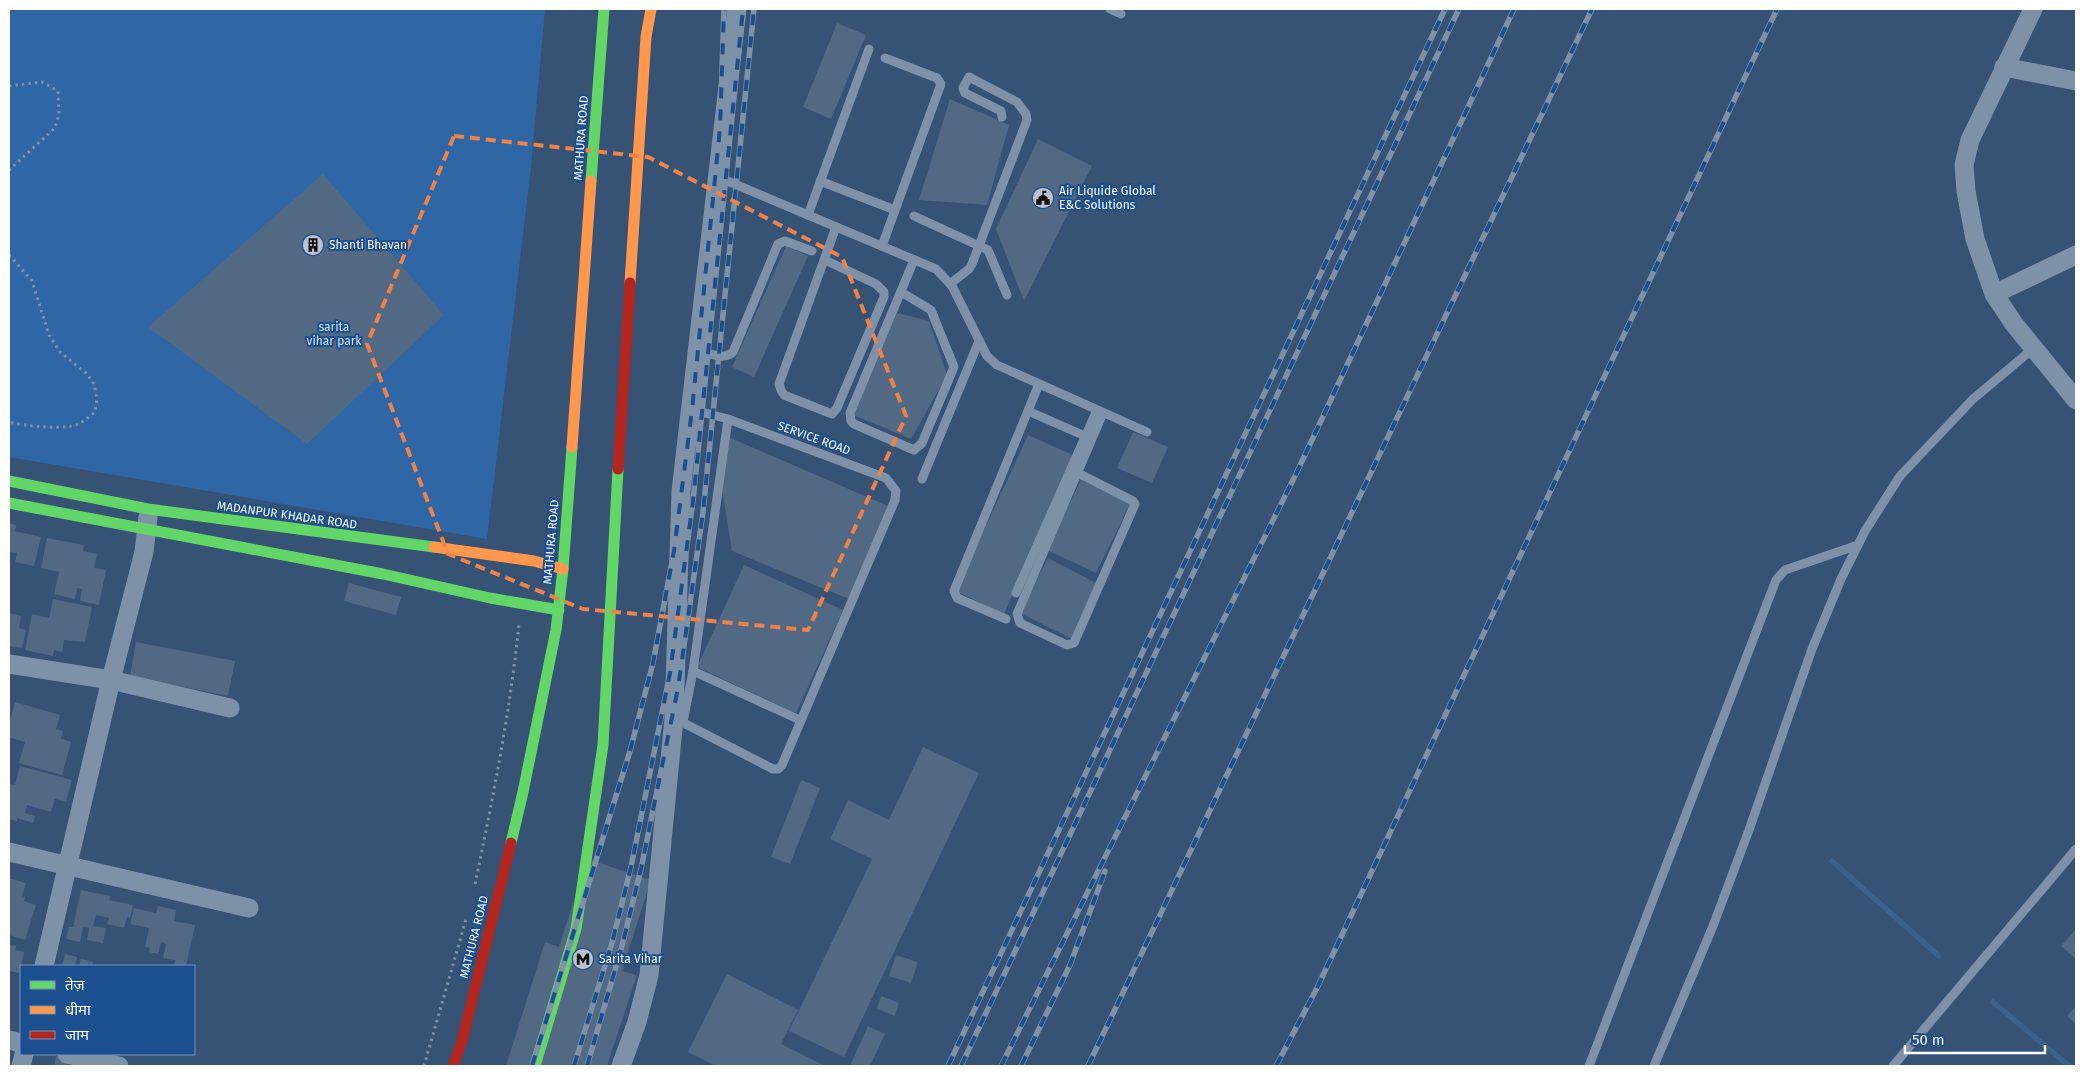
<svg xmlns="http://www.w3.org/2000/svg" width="2085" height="1075" font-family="'Fira Sans','Noto Sans Devanagari',sans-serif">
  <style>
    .green { fill: #2f66a5 }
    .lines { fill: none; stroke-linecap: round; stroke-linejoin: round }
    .stream { stroke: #3b618d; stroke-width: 5.5 }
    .building { fill: #526984 }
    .path { stroke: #7d92a8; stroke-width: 3; stroke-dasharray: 2.5 4; stroke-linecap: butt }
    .lane { stroke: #7d92a8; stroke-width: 9 }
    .street { stroke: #7d92a8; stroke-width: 19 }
    .fast { stroke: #63d668; stroke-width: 11 }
    .slow { stroke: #ff974d; stroke-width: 11 }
    .jam { stroke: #b3261e; stroke-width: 11 }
    .rail-casing { stroke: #7e92a7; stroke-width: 5.5 }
    .rail { stroke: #1b4f8f; stroke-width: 4; stroke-dasharray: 11; stroke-linecap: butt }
    .marked { fill: none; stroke: #ee8249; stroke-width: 4; stroke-dasharray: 10 6; stroke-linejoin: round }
    .labels { text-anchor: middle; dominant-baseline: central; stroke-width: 4; stroke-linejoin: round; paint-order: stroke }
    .street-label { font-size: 12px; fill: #fff; stroke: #1b4f8f }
    .poi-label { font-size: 12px; fill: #fff; stroke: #1b4f8f; text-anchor: start }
    .park-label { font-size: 12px; fill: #cfe3fa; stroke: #1b4f8f }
  </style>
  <rect width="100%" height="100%" fill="#365274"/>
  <polygon class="green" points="9,9 545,9 531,167 487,539 9,457"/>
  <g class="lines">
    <g class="stream">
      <polyline points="1832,861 1939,956"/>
      <polyline points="1993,1002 2069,1066"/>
    </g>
  </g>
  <g class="building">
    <polygon points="837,23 866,35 831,119 803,107"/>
    <polygon points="950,99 1009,125 987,205 919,200"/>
    <polygon points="1038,139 1092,166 1024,301 996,229"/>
    <polygon points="323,174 444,315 307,444 148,327"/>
    <polygon points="786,246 808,256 754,377 732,367"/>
    <polygon points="897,313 929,321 947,375 911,439 853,415"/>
    <polygon points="1133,432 1168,447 1152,483 1117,468"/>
    <polygon points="1028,435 1075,456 1004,614 956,591"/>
    <polygon points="726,436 888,506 849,599 732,551 721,483"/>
    <polygon points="1081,480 1130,504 1096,573 1047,550"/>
    <polygon points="9,523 16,525 15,531 41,537 34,566 15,562 17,553 9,552"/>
    <polygon points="47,538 84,545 83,551 97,554 94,568 106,570 99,605 80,601 82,589 77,588 75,599 54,594 59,572 41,568"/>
    <polygon points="1048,558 1100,585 1072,639 1020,613"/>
    <polygon points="744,565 843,610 796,713 697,667"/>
    <polygon points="349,583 401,597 396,615 344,601"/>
    <polygon points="53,599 92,607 85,642 64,640 62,652 54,650 53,656 25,650 32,614 49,618"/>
    <polygon points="9,613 21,616 19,628 26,630 22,648 9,646"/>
    <polygon points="136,642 235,661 228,696 130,676"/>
    <polygon points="15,702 60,715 56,729 63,731 61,739 71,742 62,775 19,763 25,742 9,737 9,724"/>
    <polygon points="923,747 979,773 844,1057 789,1031 872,859 830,839 848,800 889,820"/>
    <polygon points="20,766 72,780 66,802 55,799 51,812 27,805 25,813 35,816 33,823 17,818 17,821 9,819 9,784 15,785"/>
    <polygon points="801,780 820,788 790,864 771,857"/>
    <polygon points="587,859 651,880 622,971 637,975 607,1066 506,1066 545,942 559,947"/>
    <polygon points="9,878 26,883 22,896 25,897 24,901 36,905 25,940 9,935"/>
    <polygon points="81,890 110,896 109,900 133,905 130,918 127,917 124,928 107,924 109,918 96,915 93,926 106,928 103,943 87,940 89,928 83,927 80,942 66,939 69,927 73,927"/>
    <polygon points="158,906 176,910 174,921 195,925 186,966 174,966 175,960 163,958 166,944 161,942 158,954 149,952 150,948 145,947 149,928 130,924 134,908 156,913"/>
    <polygon points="2076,929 2076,959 2061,946"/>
    <polygon points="9,945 16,946 15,950 24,952 19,973 9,971"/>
    <polygon points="65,954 77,957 75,966 62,966"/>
    <polygon points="896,955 918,962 911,983 889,976"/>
    <polygon points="81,959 93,962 92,966 79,966"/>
    <polygon points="727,974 798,1010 781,1044 825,1066 716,1066 688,1052"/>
    <polygon points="881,996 899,1003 895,1016 877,1009"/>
    <polygon points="2076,1006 2076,1024 2067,1016"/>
    <polygon points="868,1026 885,1034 870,1066 850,1066"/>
    <polygon points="56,1056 68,1059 67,1064 72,1066 54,1066"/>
  </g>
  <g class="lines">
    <g class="path">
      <polyline points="9,86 42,82 58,91 59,115 55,128 9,170"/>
      <path d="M9,255L32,281L49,335L60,352L87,374L94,384L97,399L95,412C88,418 81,424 72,426C53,429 27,426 9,422"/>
      <path d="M475,884C493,798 510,712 519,624"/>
      <polyline points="424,1066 466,919"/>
    </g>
    <g class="lane">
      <polyline points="1110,9 1121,14"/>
      <polyline points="718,177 936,269 952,286 987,356 997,365 1147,432"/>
      <polyline points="820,181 895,210"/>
      <polyline points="808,215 869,49"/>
      <polyline points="914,216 988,250 1007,295"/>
      <polyline points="882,246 941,84 937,78 885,58"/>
      <polyline points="825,260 876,284 884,292 884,297 837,408 832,414 784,395 781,390 779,384 836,227"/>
      <polyline points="950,284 969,269 972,264 1027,120 1026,114 1017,102 969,77 963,88 965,93 1001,111 1002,117"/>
      <polyline points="901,292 931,310 954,367 922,443 914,450 854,424 851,421 850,413 914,260"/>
      <path d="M697,350C708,353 724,361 733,352L778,244L785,241L812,251"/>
      <polyline points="690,409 728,419"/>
      <polyline points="1028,411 1085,436"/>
      <polyline points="1078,473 1133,501 1135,504 1074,643 1067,645 1020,623 1017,614 1103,413"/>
      <polyline points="922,479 979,341"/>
      <polyline points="1016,593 1097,410"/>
      <polyline points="1006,619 957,598 954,591 1039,384"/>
      <polyline points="693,671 800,720"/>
      <polyline points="674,718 773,769 778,769 782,765 895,500 896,491 886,478 728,419 693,671 683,722"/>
      <polyline points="1589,1066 1776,580 1785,570 1858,545"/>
      <polyline points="1654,1066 1713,926 1749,830 1812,649 1841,579 1865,531 1900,476 1973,399 2034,348"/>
      <polyline points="1893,1066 2076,849"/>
    </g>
    <g class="street">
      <polyline points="2033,9 1970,140 1964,165 1966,191 1975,239 1994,294 2014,324 2076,400"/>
      <polyline points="2004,67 2076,81"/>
      <polyline points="1994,294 2076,255"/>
      <polyline points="9,664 111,680 230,708"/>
      <polyline points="9,852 249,908"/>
      <polyline points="44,966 111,680 144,552 148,517"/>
      <polyline points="9,1040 21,1043"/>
      <polyline points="67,1054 119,1066"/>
      <polyline points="21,1066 24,1054"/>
      <polyline points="621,1066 637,1022 649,975 674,718 681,491 737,9"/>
    </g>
    <g class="fast">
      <polyline points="591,181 604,9"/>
      <polyline points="9,481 148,509 434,547"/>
      <polyline points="9,503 383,574 490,598 559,610"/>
      <polyline points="511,843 523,792 556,630 563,569 572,447"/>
      <polyline points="535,1066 576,929 603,745 618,469"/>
    </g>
    <g class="slow">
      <polyline points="630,283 646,37 651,9"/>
      <polyline points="572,447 591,181"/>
      <polyline points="434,547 534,561 563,569"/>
    </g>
    <g class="jam">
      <polyline points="618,469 630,283"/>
      <polyline points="453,1066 462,1041 511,843"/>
    </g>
    <g class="rail-casing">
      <g id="rail">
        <polyline points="532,1066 630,751 653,663 674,551 692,410 720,128 724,9"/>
        <polyline points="574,1066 612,943 631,867 670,673 693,501 743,9"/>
        <polyline points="587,1066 622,946 641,869 678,688 703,512 754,9"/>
        <polyline points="948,1066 1445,9"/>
        <polyline points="961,1066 1459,9"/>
        <polyline points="1001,1066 1296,474 1514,9"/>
        <polyline points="1021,1066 1070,965 1105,871"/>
        <polyline points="1088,1066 1592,9"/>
        <polyline points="1276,1066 1317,988 1777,9"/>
      </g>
    </g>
    <use href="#rail" class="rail"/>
  </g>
  <path class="marked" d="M454,136L648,157L842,257L906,416L808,630L583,609L448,554L367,344Z"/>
  <defs>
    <g id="civic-disc" transform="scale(1.125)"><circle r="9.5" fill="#b9c2ce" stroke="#1b4f8f"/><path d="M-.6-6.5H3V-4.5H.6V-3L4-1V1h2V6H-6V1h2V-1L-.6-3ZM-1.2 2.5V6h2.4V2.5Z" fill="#111"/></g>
    <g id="building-disc" transform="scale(1.125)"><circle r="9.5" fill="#b9c2ce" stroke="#1b4f8f"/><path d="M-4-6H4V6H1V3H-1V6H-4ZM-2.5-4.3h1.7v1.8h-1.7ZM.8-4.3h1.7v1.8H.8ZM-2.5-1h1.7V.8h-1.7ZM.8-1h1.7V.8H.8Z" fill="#111"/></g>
    <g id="metro-disc" transform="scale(1.125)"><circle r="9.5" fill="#b9c2ce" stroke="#1b4f8f"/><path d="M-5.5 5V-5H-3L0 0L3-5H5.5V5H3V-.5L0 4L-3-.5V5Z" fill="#111"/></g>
  </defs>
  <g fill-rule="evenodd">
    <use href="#civic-disc" x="1043" y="198"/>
    <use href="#building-disc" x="313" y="245"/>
    <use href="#metro-disc" x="583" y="959"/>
  </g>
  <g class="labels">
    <g class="street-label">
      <text transform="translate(581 138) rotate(-86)">MATHURA ROAD</text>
      <text transform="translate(814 438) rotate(20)">SERVICE ROAD</text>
      <text transform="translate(287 515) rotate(8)">MADANPUR KHADAR ROAD</text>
      <text transform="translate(551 542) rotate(-85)">MATHURA ROAD</text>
      <text transform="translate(474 937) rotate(-76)">MATHURA ROAD</text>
    </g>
    <g class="poi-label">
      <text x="1059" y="191">Air Liquide Global<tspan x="1059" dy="14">E&amp;C Solutions</tspan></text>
      <text x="329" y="245">Shanti Bhavan</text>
      <text x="599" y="959">Sarita Vihar</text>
    </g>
    <g class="park-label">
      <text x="334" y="327">sarita<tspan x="334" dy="14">vihar park</tspan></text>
    </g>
  </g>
  <rect width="2085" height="1075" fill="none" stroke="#ffffff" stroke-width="20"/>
  <rect x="20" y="965" width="175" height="90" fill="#1b4f8f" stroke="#7695bc"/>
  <rect x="30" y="981" width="25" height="8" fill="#63d668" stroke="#7695bc"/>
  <text x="65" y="990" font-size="15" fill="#ffffff">तेज़</text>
  <rect x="30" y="1006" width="25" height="8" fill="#ff974d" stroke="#7695bc"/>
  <text x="65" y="1015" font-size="15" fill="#ffffff">धीमा</text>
  <rect x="30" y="1031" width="25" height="8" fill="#b3261e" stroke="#7695bc"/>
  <text x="65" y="1040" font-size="15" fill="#ffffff">जाम</text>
  <path d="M1905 1045v8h140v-8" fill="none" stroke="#ffffff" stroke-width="2.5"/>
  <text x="1912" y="1045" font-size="15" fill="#ffffff" stroke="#1b4f8f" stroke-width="4" paint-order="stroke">50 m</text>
</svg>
